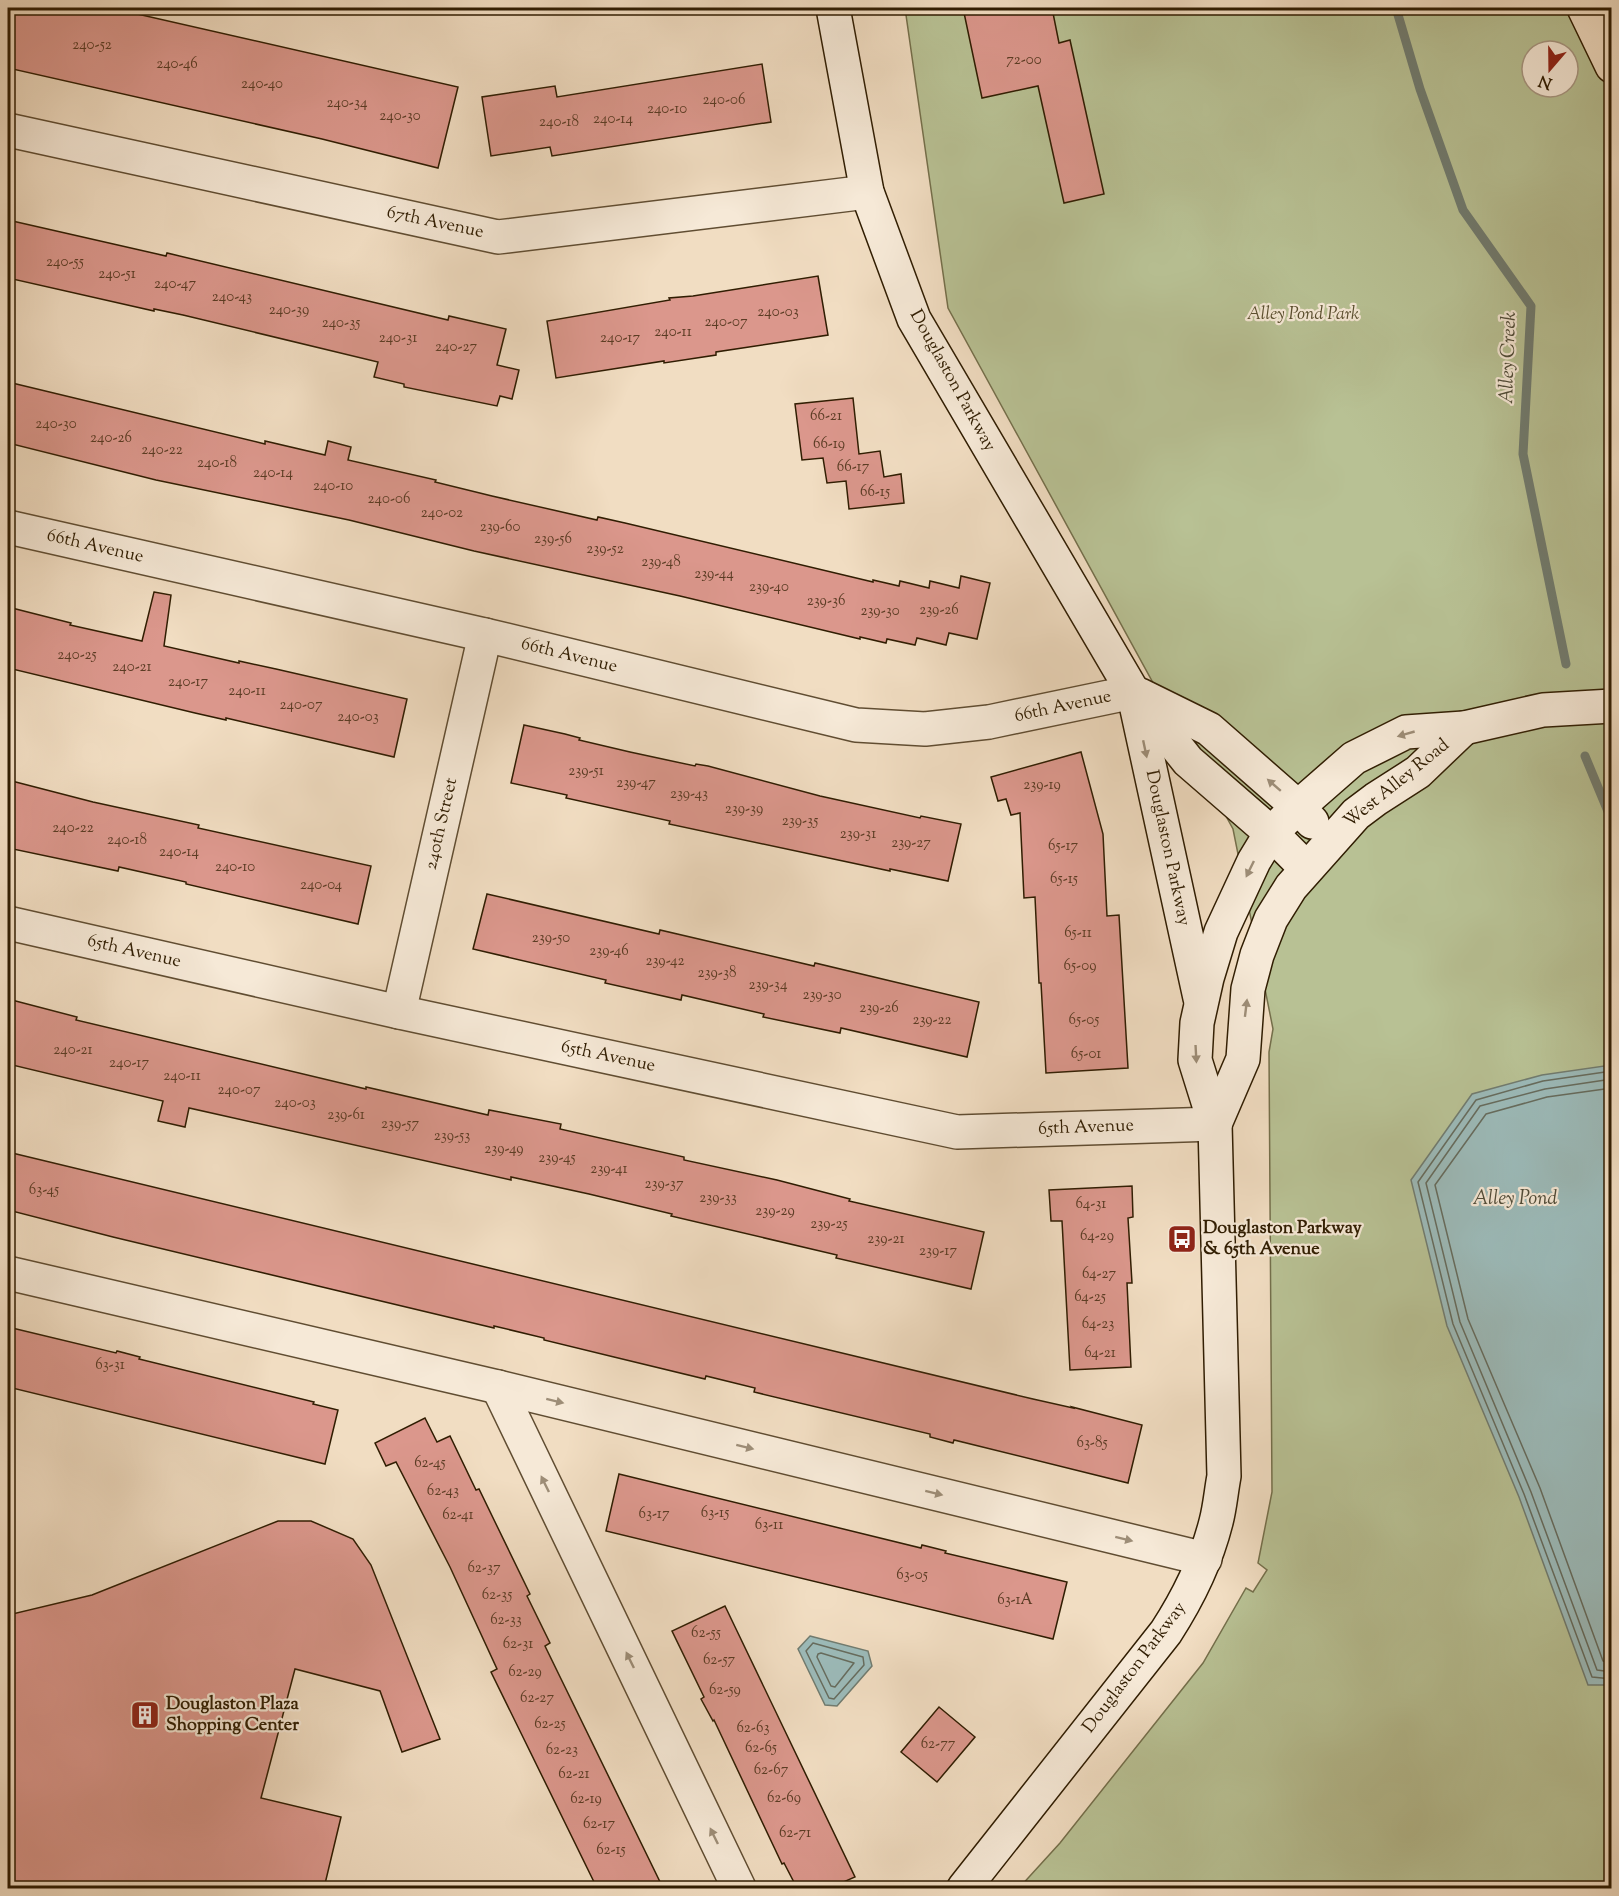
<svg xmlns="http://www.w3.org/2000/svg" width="1619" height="1896" font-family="'Sorts Mill Goudy',serif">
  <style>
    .green { fill: #b8c194; stroke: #746f4b; stroke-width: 1.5; fill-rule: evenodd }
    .water { fill: #9cbbba; stroke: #717c70; stroke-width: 1.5 }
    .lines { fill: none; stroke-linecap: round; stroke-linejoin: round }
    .shore { stroke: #666c5e; stroke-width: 1.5 }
    .stream { stroke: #717c70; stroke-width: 9 }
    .building { fill: #db978c; stroke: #301d02; stroke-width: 1.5 }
    .minor-casing { stroke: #604d32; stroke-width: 36 }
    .secondary-casing { stroke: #301d02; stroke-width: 36 }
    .motorway-casing { stroke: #301d02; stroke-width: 36 }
    .minor { stroke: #f6e9d7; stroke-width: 33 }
    .secondary { stroke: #f6e9d7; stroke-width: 33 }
    .motorway { stroke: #f1ddc2; stroke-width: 33 }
    .oneway { fill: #9d8d77 }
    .labels { text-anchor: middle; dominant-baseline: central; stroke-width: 4.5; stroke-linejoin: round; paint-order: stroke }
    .number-label { font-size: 15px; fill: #5b3c24 }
    .street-label { font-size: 18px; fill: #301d02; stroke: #f6e9d7 }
    .park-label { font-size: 18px; font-style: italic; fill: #594e2e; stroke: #f6e9d7 }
    .poi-label { font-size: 18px; font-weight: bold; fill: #301d02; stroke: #f6e9d7; text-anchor: start }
    .water-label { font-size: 20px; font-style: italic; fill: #504c39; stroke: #f6e9d7 }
  </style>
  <rect width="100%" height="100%" fill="#f1ddc2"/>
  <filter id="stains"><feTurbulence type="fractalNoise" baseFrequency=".00333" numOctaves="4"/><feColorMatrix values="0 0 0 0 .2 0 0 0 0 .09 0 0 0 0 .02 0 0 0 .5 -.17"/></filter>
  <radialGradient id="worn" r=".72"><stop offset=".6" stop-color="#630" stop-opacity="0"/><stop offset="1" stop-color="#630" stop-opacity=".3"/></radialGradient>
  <path class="green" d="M905,8H1611V1888H1019L1060,1843L1203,1663L1246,1588L1253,1592L1267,1570L1258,1563L1272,1492L1269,1052L1273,1029L1233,829L948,308ZM1532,51H1568V87H1532Z"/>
  <g class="water">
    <polygon points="1611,1065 1612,1685 1588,1685 1519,1497 1447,1326 1411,1180 1472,1094 1542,1075"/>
    <polygon points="810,1636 868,1651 872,1666 837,1706 825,1705 798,1649"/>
  </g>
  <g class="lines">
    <g class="shore">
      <polyline points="1612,1071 1543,1081 1476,1100 1418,1182 1453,1324 1524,1494 1592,1677 1612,1679"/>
      <polyline points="1612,1079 1545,1089 1480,1106 1426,1183 1460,1322 1531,1492 1597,1670 1612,1672"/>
      <polyline points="1612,1088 1547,1097 1486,1114 1435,1185 1468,1319 1540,1488 1603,1661 1612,1663"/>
      <polygon points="813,1643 863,1657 864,1665 834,1699 829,1698 806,1651"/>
      <polygon points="821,1653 854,1663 835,1687 831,1686 817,1657 818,1654"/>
    </g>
    <g class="stream">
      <polyline points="1396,8 1420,89 1463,210 1531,306 1523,454 1566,664"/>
      <polyline points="1585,756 1612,821"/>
    </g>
  </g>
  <g class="building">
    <polygon points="8,8 111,8 458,87 438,168 322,139 8,68"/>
    <polygon points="963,8 1052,8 1059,43 1070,40 1104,194 1064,203 1038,86 982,98"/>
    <polygon points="762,64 771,122 552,156 550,147 491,156 482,97 555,86 557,97"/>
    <polygon points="8,220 166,256 167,253 448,320 449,316 506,329 497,365 519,370 512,399 500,396 497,406 404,387 404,384 374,377 378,362 183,315 154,309 154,311 8,278"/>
    <polygon points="818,276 828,335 716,352 716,355 664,363 664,361 556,378 547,321 670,300 669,298 693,296"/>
    <polygon points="8,382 265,444 265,441 325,455 328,441 351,447 348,460 436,480 435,482 492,496 597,520 598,517 625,523 873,582 873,580 899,586 900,581 929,588 930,581 959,588 961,576 990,583 977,639 949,633 946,645 917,638 915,645 887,639 886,643 860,637 860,639 680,596 474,551 349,520 156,480 8,443"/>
    <polygon points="853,398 859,454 880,451 884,477 901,474 904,503 849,509 846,481 827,483 823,458 802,460 795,404"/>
    <polygon points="154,592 171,595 164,646 239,663 239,661 276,669 407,699 394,757 226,718 226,720 195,713 8,668 8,607 71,623 70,625 142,641"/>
    <polygon points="524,725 565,734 580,738 579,740 630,752 695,766 696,764 708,766 820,796 920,818 921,816 961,824 948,881 890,869 890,871 669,824 670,821 566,798 567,795 511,783"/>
    <polygon points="1081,752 1103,834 1107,916 1119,915 1128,1068 1046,1073 1041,983 1039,983 1035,897 1024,898 1020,813 1011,815 1006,799 998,801 991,777"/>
    <polygon points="8,780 93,802 199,825 198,828 371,866 358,924 186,884 186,882 119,867 118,871 8,848"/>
    <polygon points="487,894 659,934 660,930 814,966 815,963 979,1002 967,1057 841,1028 840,1033 763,1017 764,1014 682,995 681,1000 605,983 606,980 473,949"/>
    <polygon points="8,999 77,1017 76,1020 366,1089 366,1087 488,1115 489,1110 561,1124 560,1129 684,1157 684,1160 777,1180 850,1199 849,1201 984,1232 971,1289 836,1258 837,1255 671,1216 672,1214 589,1194 511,1177 511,1180 189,1108 185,1127 158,1121 163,1101 8,1064"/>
    <polygon points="8,1152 1033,1399 1073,1408 1072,1407 1142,1425 1128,1483 954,1440 953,1443 930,1437 930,1434 754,1392 755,1388 706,1376 705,1379 614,1357 544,1340 544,1338 494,1326 494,1328 113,1237 8,1210"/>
    <polygon points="1132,1186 1133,1217 1128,1218 1132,1283 1127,1283 1131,1367 1070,1370 1062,1221 1051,1221 1049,1190"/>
    <polygon points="8,1327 116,1353 117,1351 140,1357 139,1359 314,1402 313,1404 338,1410 325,1464 8,1387"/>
    <polygon points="425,1418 437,1442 450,1436 476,1490 479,1489 530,1594 527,1596 550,1643 545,1646 663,1888 597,1888 491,1672 497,1669 450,1567 396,1462 386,1466 375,1443"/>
    <polygon points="619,1474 921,1548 922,1545 946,1551 945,1553 1067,1582 1053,1639 606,1531"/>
    <polygon points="278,1521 311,1521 353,1539 371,1565 440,1739 402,1752 380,1691 295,1669 261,1798 341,1817 324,1888 8,1888 8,1615 92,1595"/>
    <polygon points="725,1606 855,1877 830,1888 797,1888 784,1863 782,1864 714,1720 713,1721 701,1699 704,1697 672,1631"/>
    <polygon points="939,1707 975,1737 937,1782 901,1752"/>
  </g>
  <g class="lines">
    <g class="minor-casing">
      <g id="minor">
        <polyline points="8,130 498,237 867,192"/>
        <polyline points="8,527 485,635 856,725 925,729 989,722 1133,692"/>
        <polyline points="8,923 399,1012 957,1132 1215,1124"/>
        <polyline points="399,1012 485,635"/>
        <polyline points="8,1273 498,1387 1205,1559"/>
        <polyline points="498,1387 739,1888"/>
      </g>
    </g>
    <g class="secondary-casing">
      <g id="secondary">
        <polyline points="833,8 867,192 914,319 1133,692 1188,761 1271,833 1306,868"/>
        <polyline points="1140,695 1209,729 1298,807 1312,822"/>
        <polyline points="1135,700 1200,998"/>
        <polyline points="1215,1124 1243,1059 1248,989 1257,955 1271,919 1291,887 1356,814 1376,799 1418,772 1464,728"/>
        <path d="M964,1888L1166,1632C1188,1598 1206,1562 1216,1522C1220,1507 1221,1492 1224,1476L1215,1124L1195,1060L1197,1023L1207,978L1221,932L1254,861L1271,833L1298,807L1354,758L1406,732L1464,728L1543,710L1612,706"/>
      </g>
    </g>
    <g class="motorway-casing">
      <polyline id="motorway" points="1584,8 1612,66"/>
    </g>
    <use href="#minor" class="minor"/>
    <use href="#secondary" class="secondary"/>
    <use href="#motorway" class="motorway"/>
  </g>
  <defs><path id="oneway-solid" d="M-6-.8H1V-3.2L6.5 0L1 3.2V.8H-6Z" transform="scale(1.5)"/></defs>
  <g class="oneway">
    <use href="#oneway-solid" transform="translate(1406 734) rotate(164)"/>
    <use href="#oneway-solid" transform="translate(1145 749) rotate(78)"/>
    <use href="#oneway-solid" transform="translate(1274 785) rotate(-139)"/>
    <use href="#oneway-solid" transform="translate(1250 869) rotate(116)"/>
    <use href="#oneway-solid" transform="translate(1246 1008) rotate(-83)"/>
    <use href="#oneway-solid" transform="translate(1196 1054) rotate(87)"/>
    <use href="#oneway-solid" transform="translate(555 1401) rotate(14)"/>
    <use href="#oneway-solid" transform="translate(745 1447) rotate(14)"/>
    <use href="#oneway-solid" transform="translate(545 1484) rotate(-116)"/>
    <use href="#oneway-solid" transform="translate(934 1493) rotate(14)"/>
    <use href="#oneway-solid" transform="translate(1124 1539) rotate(14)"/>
    <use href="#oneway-solid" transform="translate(630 1660) rotate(-116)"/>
    <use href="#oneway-solid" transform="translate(714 1836) rotate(-116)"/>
  </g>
  <defs>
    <g id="bus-square" transform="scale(1.5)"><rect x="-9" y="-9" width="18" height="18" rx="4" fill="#8f2418" stroke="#f6e9d7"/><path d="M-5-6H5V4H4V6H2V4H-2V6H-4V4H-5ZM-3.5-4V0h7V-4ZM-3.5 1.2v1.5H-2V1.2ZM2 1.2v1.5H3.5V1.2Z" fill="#fff"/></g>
    <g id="building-square" transform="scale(1.5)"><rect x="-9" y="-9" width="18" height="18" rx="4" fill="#8f2418" stroke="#f6e9d7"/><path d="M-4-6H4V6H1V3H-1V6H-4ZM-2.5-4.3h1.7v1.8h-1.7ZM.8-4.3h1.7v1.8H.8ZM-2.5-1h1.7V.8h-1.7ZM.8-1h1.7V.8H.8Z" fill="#fff"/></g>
  </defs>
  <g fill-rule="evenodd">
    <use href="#bus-square" x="1182" y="1239"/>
    <use href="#building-square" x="145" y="1715"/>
  </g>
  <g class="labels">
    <g class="number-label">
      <text x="92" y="45">240-52</text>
      <text x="1024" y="60">72-00</text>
      <text x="177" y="64">240-46</text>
      <text x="262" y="84">240-40</text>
      <text x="724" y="100">240-06</text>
      <text x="347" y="103">240-34</text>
      <text x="667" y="109">240-10</text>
      <text x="400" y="116">240-30</text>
      <text x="613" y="119">240-14</text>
      <text x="559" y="122">240-18</text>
      <text x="65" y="262">240-55</text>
      <text x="117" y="274">240-51</text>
      <text x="175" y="284">240-47</text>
      <text x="232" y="297">240-43</text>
      <text x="289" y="310">240-39</text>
      <text x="778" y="312">240-03</text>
      <text x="726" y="322">240-07</text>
      <text x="341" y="323">240-35</text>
      <text x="673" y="332">240-11</text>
      <text x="398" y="338">240-31</text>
      <text x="620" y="338">240-17</text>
      <text x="456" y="347">240-27</text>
      <text x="826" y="416">66-21</text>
      <text x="56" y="424">240-30</text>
      <text x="111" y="438">240-26</text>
      <text x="829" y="444">66-19</text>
      <text x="162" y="450">240-22</text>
      <text x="217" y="463">240-18</text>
      <text x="853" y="467">66-17</text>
      <text x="273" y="473">240-14</text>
      <text x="333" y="486">240-10</text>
      <text x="875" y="492">66-15</text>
      <text x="389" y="499">240-06</text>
      <text x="442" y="513">240-02</text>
      <text x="500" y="527">239-60</text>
      <text x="553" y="539">239-56</text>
      <text x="605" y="549">239-52</text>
      <text x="661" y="562">239-48</text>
      <text x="714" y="574">239-44</text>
      <text x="769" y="587">239-40</text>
      <text x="826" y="601">239-36</text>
      <text x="939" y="610">239-26</text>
      <text x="880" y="611">239-30</text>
      <text x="77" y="655">240-25</text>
      <text x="132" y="667">240-21</text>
      <text x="188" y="682">240-17</text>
      <text x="247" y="691">240-11</text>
      <text x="301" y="705">240-07</text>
      <text x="358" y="717">240-03</text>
      <text x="586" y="771">239-51</text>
      <text x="636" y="783">239-47</text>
      <text x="1042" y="785">239-19</text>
      <text x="689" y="794">239-43</text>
      <text x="744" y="809">239-39</text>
      <text x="800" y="821">239-35</text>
      <text x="73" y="828">240-22</text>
      <text x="858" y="834">239-31</text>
      <text x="127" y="840">240-18</text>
      <text x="911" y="843">239-27</text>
      <text x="1063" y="846">65-17</text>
      <text x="179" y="852">240-14</text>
      <text x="235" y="867">240-10</text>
      <text x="1064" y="879">65-15</text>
      <text x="321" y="885">240-04</text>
      <text x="1078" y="933">65-11</text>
      <text x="551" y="938">239-50</text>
      <text x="609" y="951">239-46</text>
      <text x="665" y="961">239-42</text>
      <text x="1080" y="966">65-09</text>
      <text x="717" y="973">239-38</text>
      <text x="768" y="985">239-34</text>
      <text x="822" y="995">239-30</text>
      <text x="879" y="1008">239-26</text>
      <text x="932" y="1020">239-22</text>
      <text x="1084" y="1020">65-05</text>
      <text x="73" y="1050">240-21</text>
      <text x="1086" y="1054">65-01</text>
      <text x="129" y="1063">240-17</text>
      <text x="182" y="1076">240-11</text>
      <text x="239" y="1090">240-07</text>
      <text x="295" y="1103">240-03</text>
      <text x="346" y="1115">239-61</text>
      <text x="400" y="1124">239-57</text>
      <text x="452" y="1136">239-53</text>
      <text x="504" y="1149">239-49</text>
      <text x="557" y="1158">239-45</text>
      <text x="609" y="1169">239-41</text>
      <text x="664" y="1184">239-37</text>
      <text x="44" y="1190">63-45</text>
      <text x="718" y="1198">239-33</text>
      <text x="1091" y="1204">64-31</text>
      <text x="775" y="1211">239-29</text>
      <text x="829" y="1224">239-25</text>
      <text x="1097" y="1236">64-29</text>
      <text x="886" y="1239">239-21</text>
      <text x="938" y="1251">239-17</text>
      <text x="1099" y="1274">64-27</text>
      <text x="1090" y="1297">64-25</text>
      <text x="1098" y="1324">64-23</text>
      <text x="1100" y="1353">64-21</text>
      <text x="110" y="1365">63-31</text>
      <text x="1092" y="1443">63-85</text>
      <text x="430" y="1463">62-45</text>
      <text x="443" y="1491">62-43</text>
      <text x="715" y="1513">63-15</text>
      <text x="654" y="1514">63-17</text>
      <text x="458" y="1515">62-41</text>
      <text x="769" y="1525">63-11</text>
      <text x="484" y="1568">62-37</text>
      <text x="912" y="1575">63-05</text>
      <text x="497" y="1595">62-35</text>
      <text x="1015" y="1600">63-1A</text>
      <text x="506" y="1620">62-33</text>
      <text x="706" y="1633">62-55</text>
      <text x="518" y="1644">62-31</text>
      <text x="719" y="1660">62-57</text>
      <text x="525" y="1672">62-29</text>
      <text x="725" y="1690">62-59</text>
      <text x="537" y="1698">62-27</text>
      <text x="550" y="1724">62-25</text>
      <text x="753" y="1728">62-63</text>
      <text x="938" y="1744">62-77</text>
      <text x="761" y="1748">62-65</text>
      <text x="562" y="1750">62-23</text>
      <text x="771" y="1770">62-67</text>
      <text x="574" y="1774">62-21</text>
      <text x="784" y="1798">62-69</text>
      <text x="586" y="1799">62-19</text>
      <text x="599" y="1824">62-17</text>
      <text x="795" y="1833">62-71</text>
      <text x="611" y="1850">62-15</text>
    </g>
    <g class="street-label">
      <text transform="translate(435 223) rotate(12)">67th Avenue</text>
      <text transform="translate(952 381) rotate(61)">Douglaston Parkway</text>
      <text transform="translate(95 547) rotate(13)">66th Avenue</text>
      <text transform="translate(569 656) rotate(14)">66th Avenue</text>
      <text transform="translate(1063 707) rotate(-12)">66th Avenue</text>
      <text transform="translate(1397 784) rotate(-39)">West Alley Road</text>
      <text transform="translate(442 824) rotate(-77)">240th Street</text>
      <text transform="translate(1167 848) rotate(78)">Douglaston Parkway</text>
      <text transform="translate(134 952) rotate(13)">65th Avenue</text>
      <text transform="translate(608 1057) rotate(12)">65th Avenue</text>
      <text transform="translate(1086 1128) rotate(-2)">65th Avenue</text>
      <text transform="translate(1135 1668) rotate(-53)">Douglaston Parkway</text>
    </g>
    <g class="park-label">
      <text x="1303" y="315">Alley Pond Park</text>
    </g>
    <g class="poi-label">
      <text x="1203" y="1229">Douglaston Parkway<tspan x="1203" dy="21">&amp; 65th Avenue</tspan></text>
      <text x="166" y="1705">Douglaston Plaza<tspan x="166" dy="21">Shopping Center</tspan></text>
    </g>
    <g class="water-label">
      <text transform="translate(1509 358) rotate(-88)">Alley Creek</text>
      <text x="1515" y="1199">Alley Pond</text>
    </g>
  </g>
  <rect width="1619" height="1896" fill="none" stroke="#f1ddc2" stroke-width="30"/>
  <rect x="9" y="9" width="1601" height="1878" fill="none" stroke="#301d02" stroke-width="3"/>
  <rect x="15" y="15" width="1589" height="1866" fill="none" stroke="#301d02" stroke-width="1.5"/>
  <g transform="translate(1550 69) rotate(200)"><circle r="28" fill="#f6e9d7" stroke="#a79782" stroke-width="1.5"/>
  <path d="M0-4.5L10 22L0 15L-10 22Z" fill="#8f2418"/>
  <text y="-9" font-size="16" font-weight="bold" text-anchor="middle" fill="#301d02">N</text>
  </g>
  <rect width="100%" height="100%" filter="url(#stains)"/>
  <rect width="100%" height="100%" fill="url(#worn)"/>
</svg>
